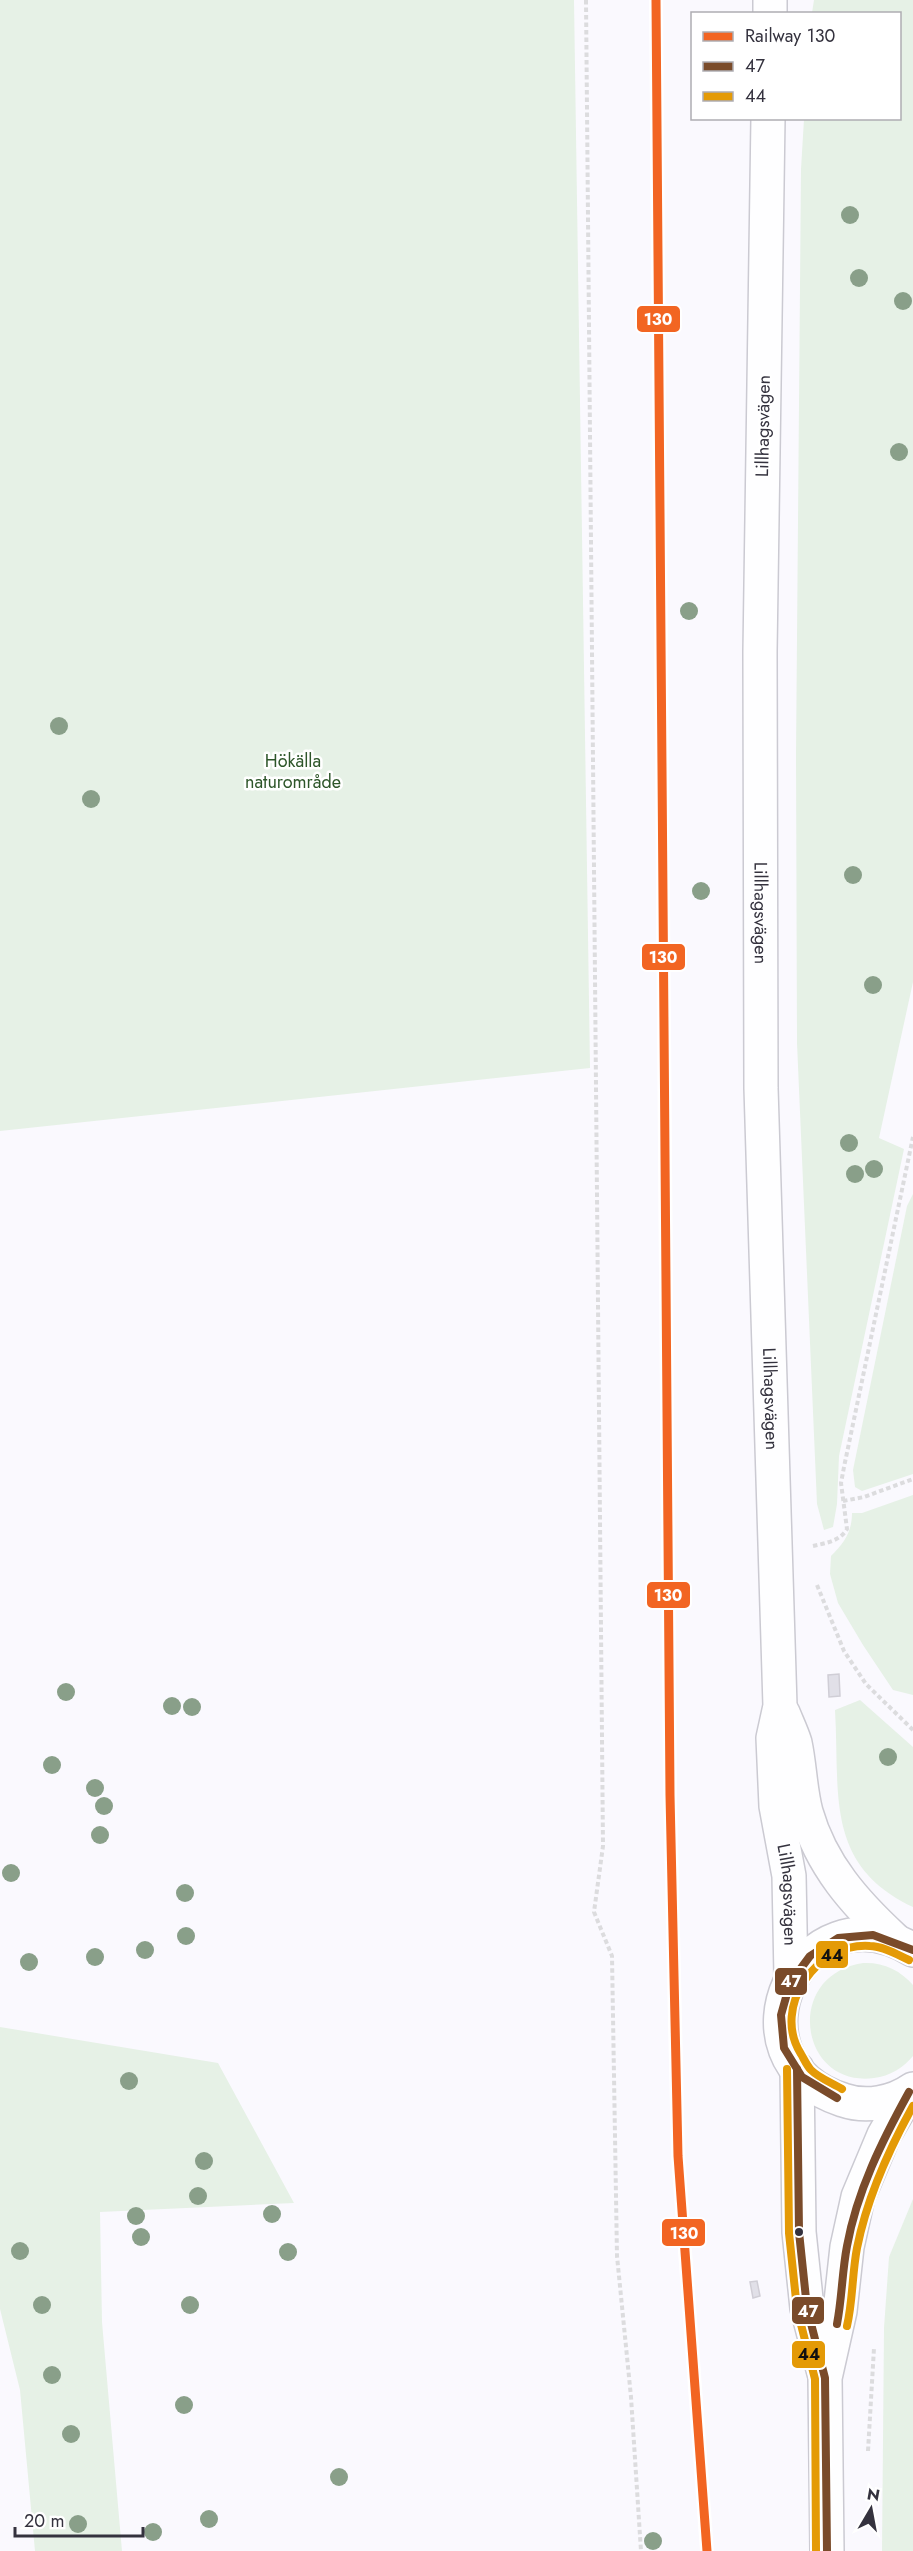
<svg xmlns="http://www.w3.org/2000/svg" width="913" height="2551" font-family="Jost,sans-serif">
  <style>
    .green { fill: #e6f1e6 }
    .building { fill: #e1e0e8; stroke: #d0ced6; stroke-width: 1.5 }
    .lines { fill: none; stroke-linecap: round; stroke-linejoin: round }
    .secondary-casing { stroke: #cbcad2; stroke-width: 36 }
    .path { stroke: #dcdcde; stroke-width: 4; stroke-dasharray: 4.5 3; stroke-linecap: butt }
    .secondary { stroke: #fefeff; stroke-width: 33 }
    .bus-1-casing { stroke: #fff; stroke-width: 12 }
    .bus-2-casing { stroke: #fff; stroke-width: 12 }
    .bus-1 { stroke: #7a4b2a; stroke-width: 8 }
    .bus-2 { stroke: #e49a06; stroke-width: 8 }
    .rail-1-casing { stroke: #fff; stroke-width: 14 }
    .rail-1 { stroke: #f26522; stroke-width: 9 }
    .tree { fill: #899f89 }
    .bus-dot { fill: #34323e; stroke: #fff; stroke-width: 2 }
    .labels { text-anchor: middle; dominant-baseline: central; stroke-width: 5; stroke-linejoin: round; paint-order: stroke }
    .street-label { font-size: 18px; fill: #34323e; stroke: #fff }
    .park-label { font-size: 18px; fill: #2d5529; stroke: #fff }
    .line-badge { stroke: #fff; stroke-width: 2 }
    .badge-label { font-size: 16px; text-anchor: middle; font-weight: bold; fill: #fff }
    .pale-badge-label { font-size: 16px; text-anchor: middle; font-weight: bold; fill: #111 }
  </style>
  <rect width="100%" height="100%" fill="#faf9fe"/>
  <g class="green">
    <polygon points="0,0 574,0 590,1068 0,1131"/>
    <polygon points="814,0 913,0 913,982 879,1138 904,1149 839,1456 837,1504 833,1527 824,1530 817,1504 797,1043 796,755 801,169 804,119 900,118 900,14 812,13"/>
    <polygon points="913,1194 913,1474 862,1491 855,1487 853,1470 907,1206"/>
    <path d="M913,1495V1695L893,1690L863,1645L838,1603L830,1574L831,1556C844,1543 852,1532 852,1513H862Z"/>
    <path d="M860,1700L913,1747V1907C824,1865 840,1793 835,1710Z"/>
    <path d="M863,1963C883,1962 900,1970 913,1985V2056C903,2068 890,2076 874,2078C799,2088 783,1975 863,1963Z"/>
    <polygon points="0,2027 218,2063 294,2203 100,2212 102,2322 122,2551 35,2551 20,2390 0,2309"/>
    <polygon points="913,2199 913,2551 882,2551 884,2328 889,2257"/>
  </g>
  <g class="building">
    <polygon points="839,1674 840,1696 829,1697 828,1675"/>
    <polygon points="757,2281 760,2296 753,2298 750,2282"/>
  </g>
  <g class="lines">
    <g class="secondary-casing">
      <g id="secondary">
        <polyline points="770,14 770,0"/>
        <path id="s1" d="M768,118L760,652L761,1088L780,1706L773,1738L776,1806L789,1876L791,1977"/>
        <path d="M783,1713C787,1723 792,1733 795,1743C800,1766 800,1790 806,1812C821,1865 855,1903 894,1939"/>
        <path d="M913,1950C801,1881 718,2060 843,2100C866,2108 893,2103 913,2089"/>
        <polyline points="797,2069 799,2232 807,2308 824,2373"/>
        <polyline points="827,2551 825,2378 840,2311 847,2247 858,2197 884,2135 909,2092"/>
      </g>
    </g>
    <g class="path">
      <polyline points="586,0 603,1846 594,1912 612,1956 617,2256 631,2397 641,2551"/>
      <polyline points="843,1501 864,1497 913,1479"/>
      <path d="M813,1546C826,1543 840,1541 847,1529L841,1483L844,1467L913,1137"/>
      <polyline points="817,1585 844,1651 866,1684 913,1730"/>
      <polyline points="868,2451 874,2348"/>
    </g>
    <use href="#secondary" class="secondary"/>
    <g class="bus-1-casing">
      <g id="bus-1">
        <polyline points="797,2069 799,2232 807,2308 825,2378 827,2551"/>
        <polyline points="837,2098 802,2077 784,2048 781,2015 790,1983 810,1956 838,1938 873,1935 913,1950"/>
        <path d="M837,2324C842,2298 842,2272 847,2246C857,2191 882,2141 909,2092"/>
      </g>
    </g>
    <g class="bus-2-casing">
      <g id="bus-2">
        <polyline points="787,2069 789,2233 797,2309 815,2379 816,2551"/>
        <path d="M842,2089C832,2083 819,2078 811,2070C807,2066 804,2059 801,2054C771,2007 817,1942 870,1946C883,1946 898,1955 909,1960"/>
        <path d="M847,2326C853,2300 852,2274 857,2248C867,2198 888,2151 913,2106"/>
      </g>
    </g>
    <use href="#bus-1" class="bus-1"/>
    <use href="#bus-2" class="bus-2"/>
    <g class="rail-1-casing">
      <polyline id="rail-1" points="656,0 670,1795 678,2156 707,2551"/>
    </g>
    <use href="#rail-1" class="rail-1"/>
  </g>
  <g class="tree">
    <circle cx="850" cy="215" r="9"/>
    <circle cx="859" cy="278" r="9"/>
    <circle cx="903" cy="301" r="9"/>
    <circle cx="899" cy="452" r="9"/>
    <circle cx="689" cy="611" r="9"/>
    <circle cx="59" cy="726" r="9"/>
    <circle cx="91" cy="799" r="9"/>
    <circle cx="853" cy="875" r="9"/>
    <circle cx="701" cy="891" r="9"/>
    <circle cx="873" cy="985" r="9"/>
    <circle cx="849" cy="1143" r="9"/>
    <circle cx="874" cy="1169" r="9"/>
    <circle cx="855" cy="1174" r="9"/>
    <circle cx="66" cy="1692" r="9"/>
    <circle cx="172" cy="1706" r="9"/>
    <circle cx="192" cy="1707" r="9"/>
    <circle cx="888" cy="1757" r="9"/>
    <circle cx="52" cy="1765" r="9"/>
    <circle cx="95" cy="1788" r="9"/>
    <circle cx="104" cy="1806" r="9"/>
    <circle cx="100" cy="1835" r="9"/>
    <circle cx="11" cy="1873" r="9"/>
    <circle cx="185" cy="1893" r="9"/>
    <circle cx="186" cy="1936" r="9"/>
    <circle cx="145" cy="1950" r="9"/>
    <circle cx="95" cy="1957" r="9"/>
    <circle cx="29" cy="1962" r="9"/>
    <circle cx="129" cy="2081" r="9"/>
    <circle cx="204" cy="2161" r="9"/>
    <circle cx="198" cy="2196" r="9"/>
    <circle cx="272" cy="2214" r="9"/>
    <circle cx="136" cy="2216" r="9"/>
    <circle cx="141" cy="2237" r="9"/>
    <circle cx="20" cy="2251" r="9"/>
    <circle cx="288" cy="2252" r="9"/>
    <circle cx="42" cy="2305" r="9"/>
    <circle cx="190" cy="2305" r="9"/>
    <circle cx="52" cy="2375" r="9"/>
    <circle cx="184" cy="2405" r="9"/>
    <circle cx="71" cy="2434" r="9"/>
    <circle cx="339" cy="2477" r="9"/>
    <circle cx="209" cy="2519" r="9"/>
    <circle cx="78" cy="2524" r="9"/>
    <circle cx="153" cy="2532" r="9"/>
    <circle cx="653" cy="2541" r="9"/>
  </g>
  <circle class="bus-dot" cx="799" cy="2232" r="5"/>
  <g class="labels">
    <g class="street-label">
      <text transform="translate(763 426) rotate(-89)">Lillhagsvägen</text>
      <text stroke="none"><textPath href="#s1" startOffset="795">Lillhagsvägen</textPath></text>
      <text stroke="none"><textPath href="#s1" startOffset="1281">Lillhagsvägen</textPath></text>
      <text stroke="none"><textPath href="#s1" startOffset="1779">Lillhagsvägen</textPath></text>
    </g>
    <g class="park-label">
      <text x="293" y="761">Hökälla<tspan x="293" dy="21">naturområde</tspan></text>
    </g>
  </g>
  <g class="line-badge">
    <rect x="636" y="305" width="45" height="28" rx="6" fill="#f26522"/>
    <rect x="641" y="943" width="45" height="28" rx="6" fill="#f26522"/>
    <rect x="646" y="1581" width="45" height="28" rx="6" fill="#f26522"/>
    <rect x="815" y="1940" width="34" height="29" rx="6" fill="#e49a06"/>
    <rect x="774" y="1967" width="34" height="29" rx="6" fill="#7a4b2a"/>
    <rect x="661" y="2218" width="45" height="29" rx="6" fill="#f26522"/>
    <rect x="791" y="2296" width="34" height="29" rx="6" fill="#7a4b2a"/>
    <rect x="791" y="2340" width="35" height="29" rx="6" fill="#e49a06"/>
  </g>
  <g class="badge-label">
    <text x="658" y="325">130</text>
    <text x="663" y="963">130</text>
    <text x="668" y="1601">130</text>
    <text x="791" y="1987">47</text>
    <text x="684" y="2239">130</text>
    <text x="808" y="2317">47</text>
  </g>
  <g class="pale-badge-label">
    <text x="832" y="1961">44</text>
    <text x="809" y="2360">44</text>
  </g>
  <rect x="691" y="12" width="210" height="108" fill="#ffffff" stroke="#aeadb2" stroke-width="1.5"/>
  <rect x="703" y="32" width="30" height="9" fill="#f26522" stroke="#aeadb2" stroke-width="1.5"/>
  <text x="745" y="42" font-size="18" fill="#34323e">Railway 130</text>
  <rect x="703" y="62" width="30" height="9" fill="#7a4b2a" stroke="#aeadb2" stroke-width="1.5"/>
  <text x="745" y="72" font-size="18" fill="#34323e">47</text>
  <rect x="703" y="92" width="30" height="9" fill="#e49a06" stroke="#aeadb2" stroke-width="1.5"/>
  <text x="745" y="102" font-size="18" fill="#34323e">44</text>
  <g transform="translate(871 2509) rotate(10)" stroke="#ffffff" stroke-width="4.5" paint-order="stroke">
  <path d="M0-4.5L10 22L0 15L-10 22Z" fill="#34323e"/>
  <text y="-9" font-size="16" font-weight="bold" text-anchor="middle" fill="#34323e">N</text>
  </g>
  <path d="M15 2527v9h128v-9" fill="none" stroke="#34323e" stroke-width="3"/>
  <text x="24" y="2527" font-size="18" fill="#34323e" stroke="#ffffff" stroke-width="4.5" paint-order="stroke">20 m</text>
</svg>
